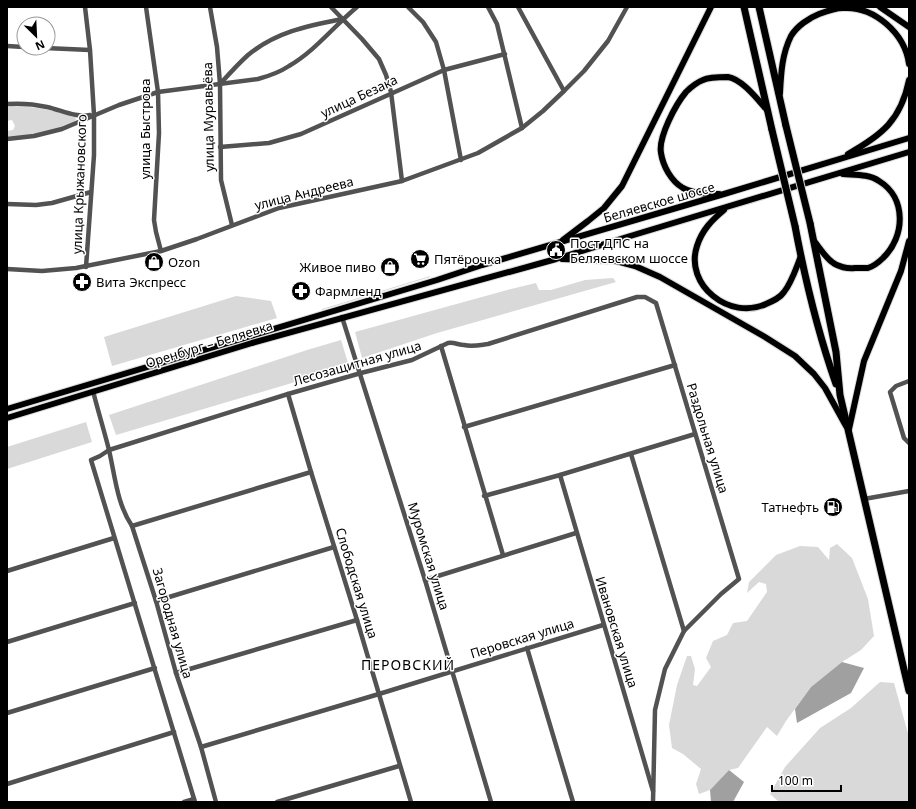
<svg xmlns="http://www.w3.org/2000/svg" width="916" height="809" font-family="'Noto Sans',sans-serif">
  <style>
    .green { fill: #d9d9d9 }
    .water { fill: #a0a0a0 }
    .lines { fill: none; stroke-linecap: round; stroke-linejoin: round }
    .major-casing { stroke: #dbdbdb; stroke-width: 8 }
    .highway-casing { stroke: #dbdbdb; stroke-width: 9 }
    .minor { stroke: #525252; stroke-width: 4.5 }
    .major { stroke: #000; stroke-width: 6 }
    .highway { stroke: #000; stroke-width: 7 }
    .highway-bridge-casing { stroke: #dbdbdb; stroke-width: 9; stroke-linecap: butt }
    .highway-bridge { stroke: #000; stroke-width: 7 }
    .labels { text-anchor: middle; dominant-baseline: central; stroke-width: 3; stroke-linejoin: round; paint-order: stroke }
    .street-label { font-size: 13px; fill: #000; stroke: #fff }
    .poi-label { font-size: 13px; fill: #000; stroke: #fff; text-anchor: start }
    .neighbourhood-label { font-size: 14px; letter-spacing: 1px; fill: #000; stroke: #fff }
  </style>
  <rect width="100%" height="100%" fill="#fff"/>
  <g class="green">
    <path d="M11,106C33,106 54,110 75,117L76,120C62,132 25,136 7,138V131L13,130L15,126L12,120L7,121V107Z"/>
    <polygon points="430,276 430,277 322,310 322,309"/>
    <polygon points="613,278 616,282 437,333 362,358 355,332 511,289 536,283 539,290 551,290 585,280"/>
    <polygon points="236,296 271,301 277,318 112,366 104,337"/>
    <polygon points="341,340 349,366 116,435 109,415 307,350"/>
    <polygon points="86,422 92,442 7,469 7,447"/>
    <polygon points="837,544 852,558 868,599 874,636 861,650 842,662 811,687 786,721 777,736 767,727 738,768 729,770 710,790 699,794 696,784 701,769 683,754 672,748 669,725 677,685 687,656 691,656 695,669 693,685 697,686 711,667 706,658 713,641 727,635 733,623 747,621 767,592 766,584 759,582 747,593 749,582 776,555 800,546 818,547 829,560 830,548"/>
    <polygon points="880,682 894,683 909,737 909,802 779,802 770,794 785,767 820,728 851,708"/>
  </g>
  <g class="water">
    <polygon points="842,662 864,668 851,693 797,723 795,709 811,687"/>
    <polygon points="729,770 744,782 733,802 711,802 710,790"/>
  </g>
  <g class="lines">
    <g class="major-casing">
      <g id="major">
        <polyline points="880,7 909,27"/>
        <path d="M780,93C781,73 782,54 791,36C797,26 809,18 819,14C827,11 835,8 843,8C875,6 905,34 909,64"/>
        <path d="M848,154C882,135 901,120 909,80"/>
        <path d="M719,194C707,194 694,194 683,188C671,181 663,166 661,153C658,137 676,104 686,92C690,88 698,82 703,80C709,77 721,77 728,77C742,79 758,100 767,110"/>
        <path d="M724,210C712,220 702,230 697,246C684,285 730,321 766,304C773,301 780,298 784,292C792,282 796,268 801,256"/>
        <polyline points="563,240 588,221 604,208 622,186 711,7"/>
        <path d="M814,241C820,248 825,257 832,262C838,267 848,269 855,268C859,268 864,268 868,268C874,266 879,262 883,258C905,237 907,198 879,181C869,174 855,175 843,174"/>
        <polyline points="562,259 616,261 635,266 660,277 765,337 795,356 814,374 825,388 846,426"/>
        <polyline points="7,409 437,280 482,265 724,194 909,138"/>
        <polyline points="7,418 252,343 556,259 627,237 909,152"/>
        <polyline points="849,429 864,361 901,271 909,241"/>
      </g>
    </g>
    <g class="highway-casing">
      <g id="highway">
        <polyline points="744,7 772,130"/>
        <polyline points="759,7 786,126"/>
        <polyline points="810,223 836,352 840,395 909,691"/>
        <path d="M795,226C805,279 818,333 836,384"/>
      </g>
    </g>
    <g class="minor">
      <polyline points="85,7 90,50 94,115 94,155 86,267"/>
      <polyline points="146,7 158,92 159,133 154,220 156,232 161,251"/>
      <polyline points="210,7 217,47 220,84 221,180 232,225"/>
      <polyline points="331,7 362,39 379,59 386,75 391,92 402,181"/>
      <polyline points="408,7 423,22 436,42 444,70 461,160"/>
      <polyline points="488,7 497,24 522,128"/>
      <polyline points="518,7 564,91"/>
      <polyline points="7,46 24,47"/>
      <polyline points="45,48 90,50"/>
      <path d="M220,84C229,74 238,64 248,55C276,32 307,26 342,19"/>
      <path d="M7,104C21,103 34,104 47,107C61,110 76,118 90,115"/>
      <path d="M7,139L34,136L62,129L119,105L158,92L258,79C269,76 280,72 289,66C315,51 334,26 357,7"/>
      <polyline points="220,147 269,143 301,134 444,70 505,54"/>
      <polyline points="7,204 36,205 52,203 91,192"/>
      <polyline points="7,269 42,271 76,268 161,251 197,239 279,208 402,181 478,153 522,128 543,111 564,91 584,71 608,41 627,7"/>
      <polyline points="342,317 425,580 491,802"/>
      <polyline points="441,346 503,555"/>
      <polyline points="909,381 896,386 890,392 904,438 909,443"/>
      <path d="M93,391C98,411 104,430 109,450C115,476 117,504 132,526L156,601L176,673L201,747L216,802"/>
      <polyline points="288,394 311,472 357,620 411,802"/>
      <polyline points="464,427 675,365"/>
      <polyline points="631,454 684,631"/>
      <polyline points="560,475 653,791"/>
      <polyline points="484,496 560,475 695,434"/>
      <polyline points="864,499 909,491"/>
      <polyline points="132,526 311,472"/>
      <polyline points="7,571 114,538"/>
      <polyline points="425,580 576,533"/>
      <polyline points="156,601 334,547"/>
      <polyline points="7,642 135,603"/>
      <polyline points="527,648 573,802"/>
      <polyline points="176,673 357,620"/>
      <polyline points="7,713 155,668"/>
      <polyline points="201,747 379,694 603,625"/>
      <polyline points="7,784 174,732"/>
      <polyline points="184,802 194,799"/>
      <path d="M195,802L91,460L100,456L109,450L288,394L361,373L412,360L448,343C454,342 459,345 464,345C472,347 480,345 488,344L637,297H645L656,303L739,579L721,594L684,631L665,669L655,710L653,802"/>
      <polyline points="277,802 399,766"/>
    </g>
    <use href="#major" class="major"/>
    <use href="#highway" class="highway"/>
    <g class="highway-bridge-casing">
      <g id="highway-bridge">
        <polyline points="786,126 810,223"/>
        <polyline points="772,130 795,226"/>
      </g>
    </g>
    <use href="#highway-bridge" class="highway-bridge"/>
  </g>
  <defs>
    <g id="civic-disc" transform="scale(1)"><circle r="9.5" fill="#000" stroke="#fff"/><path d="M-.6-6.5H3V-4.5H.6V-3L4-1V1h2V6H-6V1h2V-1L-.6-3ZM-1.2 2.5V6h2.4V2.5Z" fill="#fff"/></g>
    <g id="supermarket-disc" transform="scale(1)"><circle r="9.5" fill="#000" stroke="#fff"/><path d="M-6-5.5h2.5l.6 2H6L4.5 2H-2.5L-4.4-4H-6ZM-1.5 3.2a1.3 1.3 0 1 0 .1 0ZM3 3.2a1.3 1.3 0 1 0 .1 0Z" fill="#fff"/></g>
    <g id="shop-disc" transform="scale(1)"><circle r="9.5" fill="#000" stroke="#fff"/><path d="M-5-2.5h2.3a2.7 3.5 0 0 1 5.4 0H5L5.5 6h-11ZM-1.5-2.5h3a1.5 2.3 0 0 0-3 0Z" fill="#fff"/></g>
    <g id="pharmacy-disc" transform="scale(1)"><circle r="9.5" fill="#000" stroke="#fff"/><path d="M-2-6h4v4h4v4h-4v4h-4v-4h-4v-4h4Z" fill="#fff"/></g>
    <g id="fuel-disc" transform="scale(1)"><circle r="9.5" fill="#000" stroke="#fff"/><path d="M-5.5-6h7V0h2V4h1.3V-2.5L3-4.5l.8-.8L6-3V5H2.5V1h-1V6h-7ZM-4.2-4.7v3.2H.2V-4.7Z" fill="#fff"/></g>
  </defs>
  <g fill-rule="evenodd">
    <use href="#civic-disc" x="556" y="250"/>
    <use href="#supermarket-disc" x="420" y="259"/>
    <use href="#shop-disc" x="154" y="262"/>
    <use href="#shop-disc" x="390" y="267"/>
    <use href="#pharmacy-disc" x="82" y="282"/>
    <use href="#pharmacy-disc" x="301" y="291"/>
    <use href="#fuel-disc" x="833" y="507"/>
  </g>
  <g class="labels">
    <g class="street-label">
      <text transform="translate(359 96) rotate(-25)">улица Безака</text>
      <text transform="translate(208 117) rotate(-91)">улица Муравьёва</text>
      <text transform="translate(145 129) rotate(-90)">улица Быстрова</text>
      <text transform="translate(79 184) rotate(-88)">улица Крыжановского</text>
      <text transform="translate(304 193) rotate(-14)">улица Андреева</text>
      <text transform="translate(659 202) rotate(-16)">Беляевское шоссе</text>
      <text transform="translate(209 344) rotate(-17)">Оренбург – Беляевка</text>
      <text transform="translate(357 363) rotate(-16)">Лесозащитная улица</text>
      <text transform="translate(708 438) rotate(73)">Раздольная улица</text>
      <text transform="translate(429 556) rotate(73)">Муромская улица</text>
      <text transform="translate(357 583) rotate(73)">Слободская улица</text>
      <text transform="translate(173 623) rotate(74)">Загородная улица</text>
      <text transform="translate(617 632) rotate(73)">Ивановская улица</text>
      <text transform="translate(522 638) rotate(-17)">Перовская улица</text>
    </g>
    <g class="poi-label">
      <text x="570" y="243">Пост ДПС на<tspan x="570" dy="15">Беляевском шоссе</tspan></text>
      <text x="434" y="259">Пятёрочка</text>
      <text x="168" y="262">Ozon</text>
      <text x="376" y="267" text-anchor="end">Живое пиво</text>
      <text x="96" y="282">Вита Экспресс</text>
      <text x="315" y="291">Фармленд</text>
      <text x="819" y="507" text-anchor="end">Татнефть</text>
    </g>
    <g class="neighbourhood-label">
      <text x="408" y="664">ПЕРОВСКИЙ</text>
    </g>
  </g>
  <rect width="916" height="809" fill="none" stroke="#000000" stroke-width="16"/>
  <g transform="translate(36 36) rotate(156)"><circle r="19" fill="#ffffff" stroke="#999999"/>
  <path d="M0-3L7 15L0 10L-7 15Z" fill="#000000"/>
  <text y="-6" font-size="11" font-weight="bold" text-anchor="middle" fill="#000000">N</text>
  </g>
  <path d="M772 785v6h69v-6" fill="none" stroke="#000000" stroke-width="2"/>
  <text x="778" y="785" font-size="12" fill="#000000" stroke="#ffffff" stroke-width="3" paint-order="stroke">100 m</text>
</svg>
